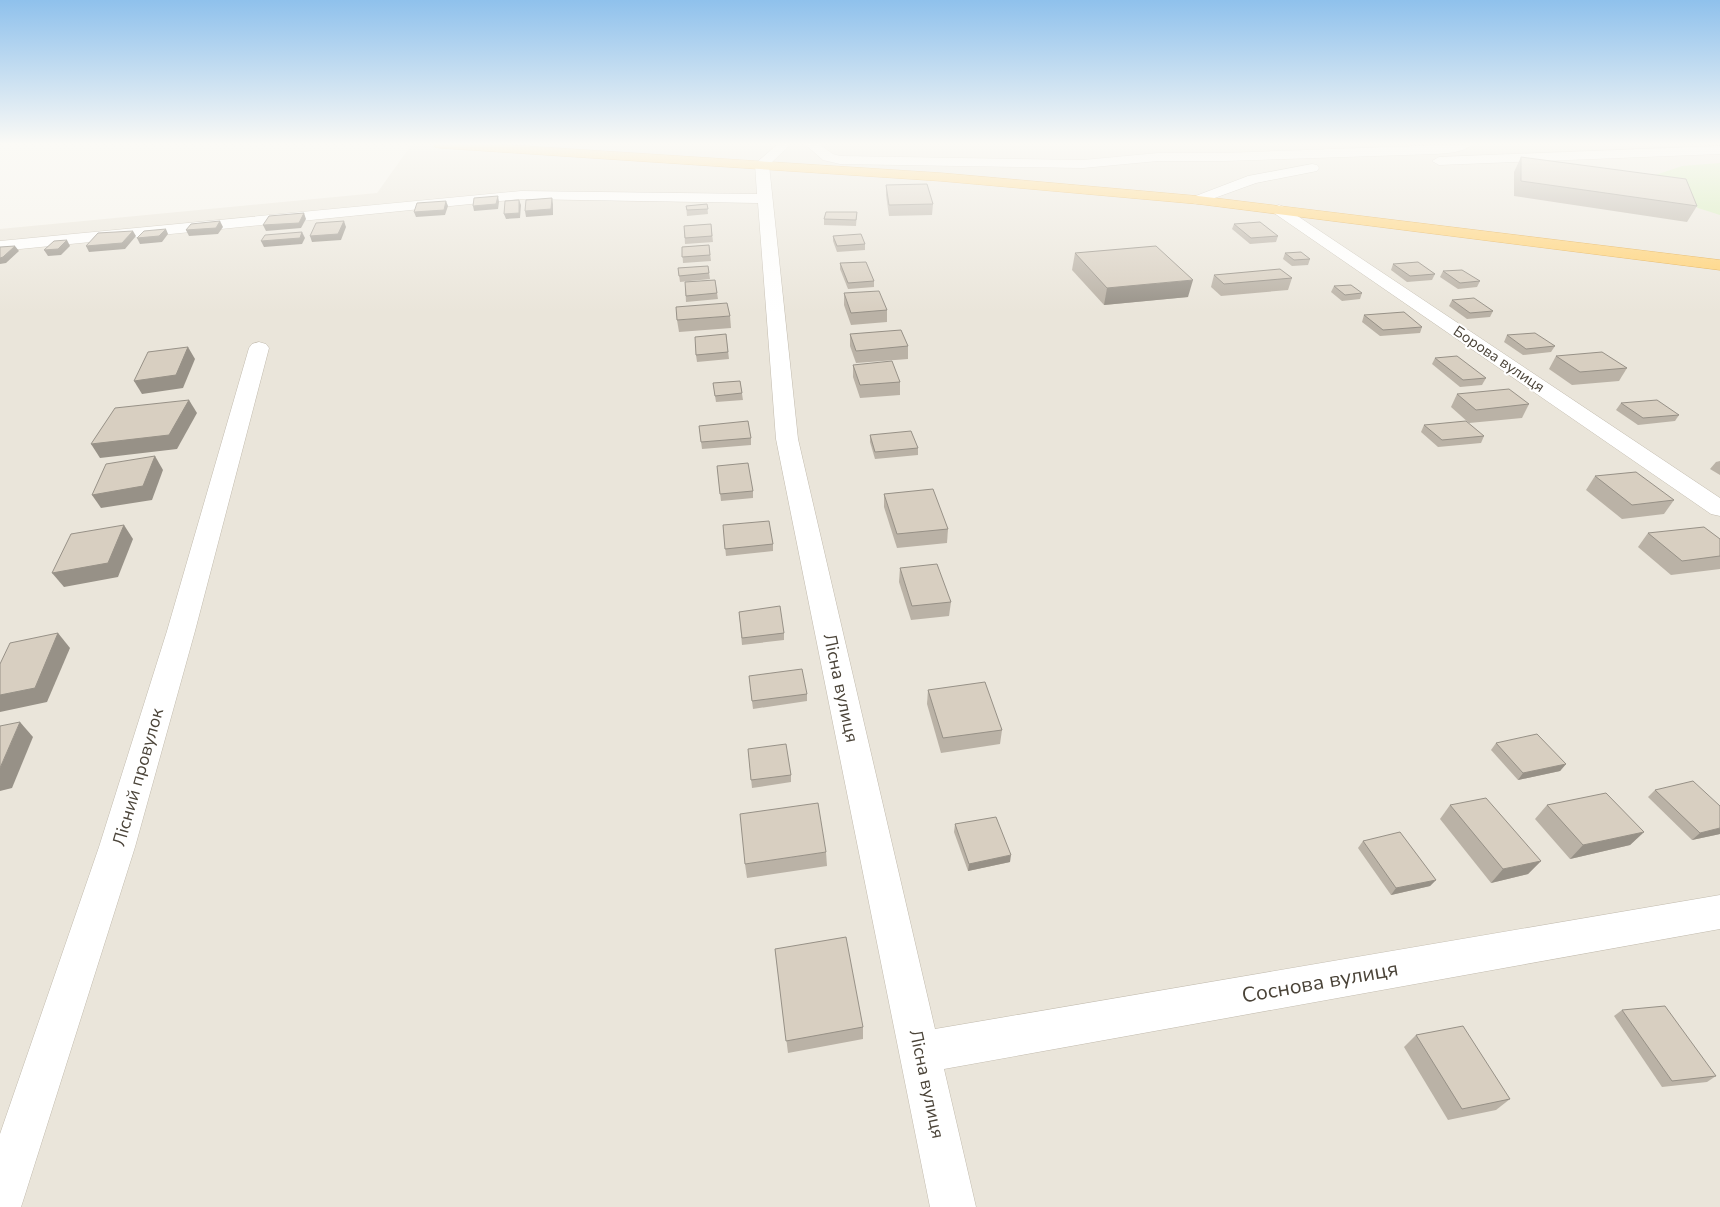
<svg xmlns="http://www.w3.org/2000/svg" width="1720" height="1207" font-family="'Nunito Sans',sans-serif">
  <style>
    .residential { fill: #eae5da }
    .green { fill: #d2eab5 }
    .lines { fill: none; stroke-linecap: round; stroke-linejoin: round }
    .street-casing { stroke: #c2bbae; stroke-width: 1 }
    .highway-casing { stroke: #e0a43c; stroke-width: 1 }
    .street { fill: #fff; fill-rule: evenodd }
    .highway { fill: #ffcf6e; fill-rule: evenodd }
    .wall { fill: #bab2a6 }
    .shaded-wall { fill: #979187 }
    .building { fill: #d8cfc1; stroke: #979187 }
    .labels { text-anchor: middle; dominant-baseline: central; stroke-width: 4; stroke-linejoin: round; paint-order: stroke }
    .far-street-label { font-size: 15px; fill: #4b4439; stroke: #fff }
    .street-label { font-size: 18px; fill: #4b4439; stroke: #fff }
    .near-street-label { font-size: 21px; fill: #4b4439; stroke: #fff }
  </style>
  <rect width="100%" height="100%" fill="#f6f3ec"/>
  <polygon class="residential" points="412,144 1720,144 1720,1207 0,1207 0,229 377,193"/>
  <polygon class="green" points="1720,163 1720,215 1698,208 1679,194 1635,182 1682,166"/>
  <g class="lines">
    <g class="street-casing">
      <g id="street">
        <polygon points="778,144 791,144 769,165 798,439 935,1029 1720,895 1720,929 944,1069 976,1207 930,1207 776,439 758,203 521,199 0,251 0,241 521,191 757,194 755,164"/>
        <path d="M805,144H819L833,154L840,156L1083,160L1158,153H1224L1472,144C1464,153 1447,153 1435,154L1224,161H1158L1083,168L840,164L823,160Z"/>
        <polygon points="1720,146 1720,154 1439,165 1432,161 1439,157"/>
        <polygon points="1312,164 1317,165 1319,168 1317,171 1256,183 1198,204 1193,203 1191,200 1193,197 1248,176"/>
        <polygon points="1279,205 1284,207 1720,498 1720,516 1711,514 1274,213 1271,210 1274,207"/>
        <polygon points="259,342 266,344 269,348 195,631 135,847 23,1201 21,1207 0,1207 0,1134 99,847 167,631 249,348 252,344"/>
      </g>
    </g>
    <g class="highway-casing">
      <polygon id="highway" points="434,144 494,144 941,173 1198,196 1720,260 1720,270 1198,204 941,181 440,148 435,147"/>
    </g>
    <use href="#street" class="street"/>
    <use href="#highway" class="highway"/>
  </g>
  <g class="wall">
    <polygon points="1521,157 1697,206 1687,222 1514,196 1514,172"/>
    <polygon points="886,185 933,204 932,215 889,216 886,195"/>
    <polygon points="707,204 708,214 687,216 686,206"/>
    <polygon points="857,212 856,226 824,225 824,219"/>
    <polygon points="711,224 713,242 685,244 684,226"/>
    <polygon points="1234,224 1278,236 1276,242 1250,244 1232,229"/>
    <polygon points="833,236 865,244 865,250 837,252 833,241"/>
    <polygon points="709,245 711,261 683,263 682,247"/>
    <polygon points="1075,253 1188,297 1104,305 1072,270"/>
    <polygon points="1285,253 1310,259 1308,265 1292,266 1283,259"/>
    <polygon points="840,263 874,281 874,287 848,289 840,269"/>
    <polygon points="1393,264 1435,274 1432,280 1407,282 1391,270"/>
    <polygon points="708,266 710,279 680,282 678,268"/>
    <polygon points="1443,271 1480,281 1477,287 1458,289 1440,277"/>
    <polygon points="1214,275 1292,278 1288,290 1221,296 1211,287"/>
    <polygon points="715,280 718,299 686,302 685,282"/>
    <polygon points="1334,286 1362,293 1360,299 1342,301 1331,292"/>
    <polygon points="844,293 887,310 887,322 851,325 844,305"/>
    <polygon points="1452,300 1493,311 1490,317 1467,319 1449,306"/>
    <polygon points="1364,315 1422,327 1420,333 1380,336 1362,322"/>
    <polygon points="730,316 731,328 679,332 677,320"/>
    <polygon points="726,334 729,359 697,362 696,355"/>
    <polygon points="850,334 908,346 908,359 856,363 850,346"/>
    <polygon points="1507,335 1555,346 1551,352 1523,355 1504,342"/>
    <polygon points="1556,356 1627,368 1619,381 1572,385 1549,369"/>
    <polygon points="1435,358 1486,378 1482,385 1460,387 1432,364"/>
    <polygon points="853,365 900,382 900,395 860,398 853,377"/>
    <polygon points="740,381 743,400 716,402 713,383"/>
    <polygon points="1457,394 1529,404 1522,418 1469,423 1451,407"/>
    <polygon points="1621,403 1679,415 1675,421 1638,425 1616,410"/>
    <polygon points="1424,425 1484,436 1481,443 1438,447 1421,432"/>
    <polygon points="699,426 751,438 751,445 702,449"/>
    <polygon points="870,435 918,448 918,455 875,459 870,442"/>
    <polygon points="1720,461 1720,475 1710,469 1716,462"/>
    <polygon points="717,466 753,491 753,498 721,501"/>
    <polygon points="1595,476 1674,500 1664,514 1622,519 1586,490"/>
    <polygon points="884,494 948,529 947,543 897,548 884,507"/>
    <polygon points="723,525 773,544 773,551 726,556"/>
    <polygon points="1648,533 1720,539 1720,569 1671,575 1638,547"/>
    <polygon points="900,568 951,602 949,616 911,620 899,582"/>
    <polygon points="739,612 784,633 784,640 742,645"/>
    <polygon points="749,676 807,694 807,701 753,709"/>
    <polygon points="928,690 1002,730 1000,744 941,753 927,704"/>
    <polygon points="1496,743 1566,764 1560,771 1518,780 1491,750"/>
    <polygon points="748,749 791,775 791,782 752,788"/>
    <polygon points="1655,790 1720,834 1692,840 1648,797"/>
    <polygon points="1450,805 1541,861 1528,874 1491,883 1440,819"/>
    <polygon points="1547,805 1644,832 1630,845 1570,859 1535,819"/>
    <polygon points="955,824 1010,862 968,871 954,832"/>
    <polygon points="1363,841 1436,880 1430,886 1391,895 1358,848"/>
    <polygon points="826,852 827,866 747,878 745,864"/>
    <polygon points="775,949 863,1027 863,1039 788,1053"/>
    <polygon points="1622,1010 1716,1076 1707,1082 1662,1087 1614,1016"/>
    <polygon points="1416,1035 1510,1099 1496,1110 1448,1120 1404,1047"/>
  </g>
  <g class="shaded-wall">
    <polygon points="498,196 499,202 498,209 474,211 473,206"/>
    <polygon points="552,198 553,204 553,215 526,217 525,211"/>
    <polygon points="519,200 521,205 520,218 506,219 504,214"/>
    <polygon points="446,201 448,206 445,215 416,217 414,212"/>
    <polygon points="304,213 306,219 301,228 266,231 263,225"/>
    <polygon points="220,221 223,227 218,234 189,236 186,230"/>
    <polygon points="344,221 346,227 341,240 312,242 310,236"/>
    <polygon points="166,229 168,234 162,242 140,244 137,238"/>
    <polygon points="133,231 136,236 125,249 89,252 86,246"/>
    <polygon points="302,232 305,238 302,244 264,247 261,241"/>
    <polygon points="67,240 70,246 61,255 48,256 44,250"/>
    <polygon points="15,246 19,251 6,263 0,264 0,258"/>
    <polygon points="1193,280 1188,297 1104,305 1107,288"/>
    <polygon points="188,347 195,359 183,388 142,394 134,381"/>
    <polygon points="189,400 197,413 177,449 100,458 91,444"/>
    <polygon points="155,456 163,470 152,500 101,508 92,495"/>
    <polygon points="124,525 133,539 118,577 64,587 52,573"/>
    <polygon points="58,633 70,648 47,702 0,712 0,695"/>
    <polygon points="20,722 33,737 12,788 0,791 0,768"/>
    <polygon points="1566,764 1560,771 1518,780 1523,773"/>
    <polygon points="1720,828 1720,834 1692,840 1700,833"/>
    <polygon points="1644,832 1630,845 1570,859 1583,845"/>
    <polygon points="1011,855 1010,862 968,871 969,864"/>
    <polygon points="1541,861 1528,874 1491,883 1503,869"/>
    <polygon points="1436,880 1430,886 1391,895 1396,888"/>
  </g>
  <g class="building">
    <polygon points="1521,157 1686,179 1697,206 1521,181"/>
    <polygon points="927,184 933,204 889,205 886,185"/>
    <polygon points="498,196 496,204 473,206 474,198"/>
    <polygon points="552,198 551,209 525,211 526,200"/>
    <polygon points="519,200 519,213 504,214 505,201"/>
    <polygon points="446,201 444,210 414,212 417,203"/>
    <polygon points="707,204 708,209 687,210 686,206"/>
    <polygon points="826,212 857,212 856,220 824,219"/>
    <polygon points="304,213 299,223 263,225 269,216"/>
    <polygon points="220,221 216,228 186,230 191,224"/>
    <polygon points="344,221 338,234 310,236 316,223"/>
    <polygon points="1260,222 1278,236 1251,238 1234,224"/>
    <polygon points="711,224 712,236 685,238 684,226"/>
    <polygon points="166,229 159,236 137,238 144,231"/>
    <polygon points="133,231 122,243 86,246 98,233"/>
    <polygon points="302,232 300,238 261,241 265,235"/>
    <polygon points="861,234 865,244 837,246 833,236"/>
    <polygon points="67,240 58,249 44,250 54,241"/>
    <polygon points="709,245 710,255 682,257 682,247"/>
    <polygon points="15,246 3,257 0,258 0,247"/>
    <polygon points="1156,246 1193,280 1107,288 1075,253"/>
    <polygon points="1301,252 1310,259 1294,260 1285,253"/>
    <polygon points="866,262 874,281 848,283 840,263"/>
    <polygon points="1418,262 1435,274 1410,276 1393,264"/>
    <polygon points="708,266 709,273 679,276 678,268"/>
    <polygon points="1280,269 1292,278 1224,284 1214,275"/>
    <polygon points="1462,270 1480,281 1460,283 1443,271"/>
    <polygon points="715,280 717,293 686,296 685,282"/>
    <polygon points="1351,285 1362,293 1345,295 1334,286"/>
    <polygon points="879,291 887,310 851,313 844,293"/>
    <polygon points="1474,298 1493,311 1470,313 1452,300"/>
    <polygon points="727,303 730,316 677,320 676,307"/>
    <polygon points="1404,312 1422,327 1383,330 1364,315"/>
    <polygon points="901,330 908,346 856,351 850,334"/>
    <polygon points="1535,333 1555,346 1526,349 1507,335"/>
    <polygon points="726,334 728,352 696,355 695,337"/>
    <polygon points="188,347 176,375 134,381 148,352"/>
    <polygon points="1602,352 1627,368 1580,372 1556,356"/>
    <polygon points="1457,356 1486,378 1463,380 1435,358"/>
    <polygon points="892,361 900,382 860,385 853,365"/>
    <polygon points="740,381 742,393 715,396 713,383"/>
    <polygon points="1509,389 1529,404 1476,410 1457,394"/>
    <polygon points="189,400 169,435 91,444 115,408"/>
    <polygon points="1657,400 1679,415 1643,418 1621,403"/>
    <polygon points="748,421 751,438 701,442 699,426"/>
    <polygon points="1466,421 1484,436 1442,440 1424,425"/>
    <polygon points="911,431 918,448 875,452 870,435"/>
    <polygon points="155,456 143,486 92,495 106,464"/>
    <polygon points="748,463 753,491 720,494 717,466"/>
    <polygon points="1636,472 1674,500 1632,505 1595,476"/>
    <polygon points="933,489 948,529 897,534 884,494"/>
    <polygon points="769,521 773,544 725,549 723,525"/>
    <polygon points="124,525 108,563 52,573 71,534"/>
    <polygon points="1704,527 1720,539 1720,556 1682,561 1648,533"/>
    <polygon points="937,564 951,602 912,606 900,568"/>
    <polygon points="780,606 784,633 742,638 739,612"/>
    <polygon points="58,633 35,688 0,695 0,664 10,643"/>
    <polygon points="802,669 807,694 752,701 749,676"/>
    <polygon points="985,682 1002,730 943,738 928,690"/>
    <polygon points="20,722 0,768 0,726"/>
    <polygon points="1537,734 1566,764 1523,773 1496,743"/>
    <polygon points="786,744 791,775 751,780 748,749"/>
    <polygon points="1693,781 1720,806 1720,828 1700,833 1655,790"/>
    <polygon points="1606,793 1644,832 1583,845 1547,805"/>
    <polygon points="1486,798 1541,861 1503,869 1450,805"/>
    <polygon points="818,803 826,852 745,864 740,814"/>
    <polygon points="996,817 1011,855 969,864 955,824"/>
    <polygon points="1400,832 1436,880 1396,888 1363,841"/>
    <polygon points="846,937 863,1027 786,1041 775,949"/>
    <polygon points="1665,1006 1716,1076 1672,1081 1622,1010"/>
    <polygon points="1463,1026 1510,1099 1462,1109 1416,1035"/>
  </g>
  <linearGradient id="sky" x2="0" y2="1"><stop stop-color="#8fc1ec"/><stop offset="0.46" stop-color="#fbfaf6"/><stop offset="1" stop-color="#fbfaf6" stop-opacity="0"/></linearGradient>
  <rect width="1720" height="313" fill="url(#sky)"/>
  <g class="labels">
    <g class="far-street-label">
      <text transform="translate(1499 359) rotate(34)">Борова вулиця</text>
    </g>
    <g class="street-label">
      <text transform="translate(841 688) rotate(78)">Лісна вулиця</text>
      <text transform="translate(138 777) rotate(-74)">Лісний провулок</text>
      <text transform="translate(927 1084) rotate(78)">Лісна вулиця</text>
    </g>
    <g class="near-street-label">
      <text transform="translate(1320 982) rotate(-10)">Соснова вулиця</text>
    </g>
  </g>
</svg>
